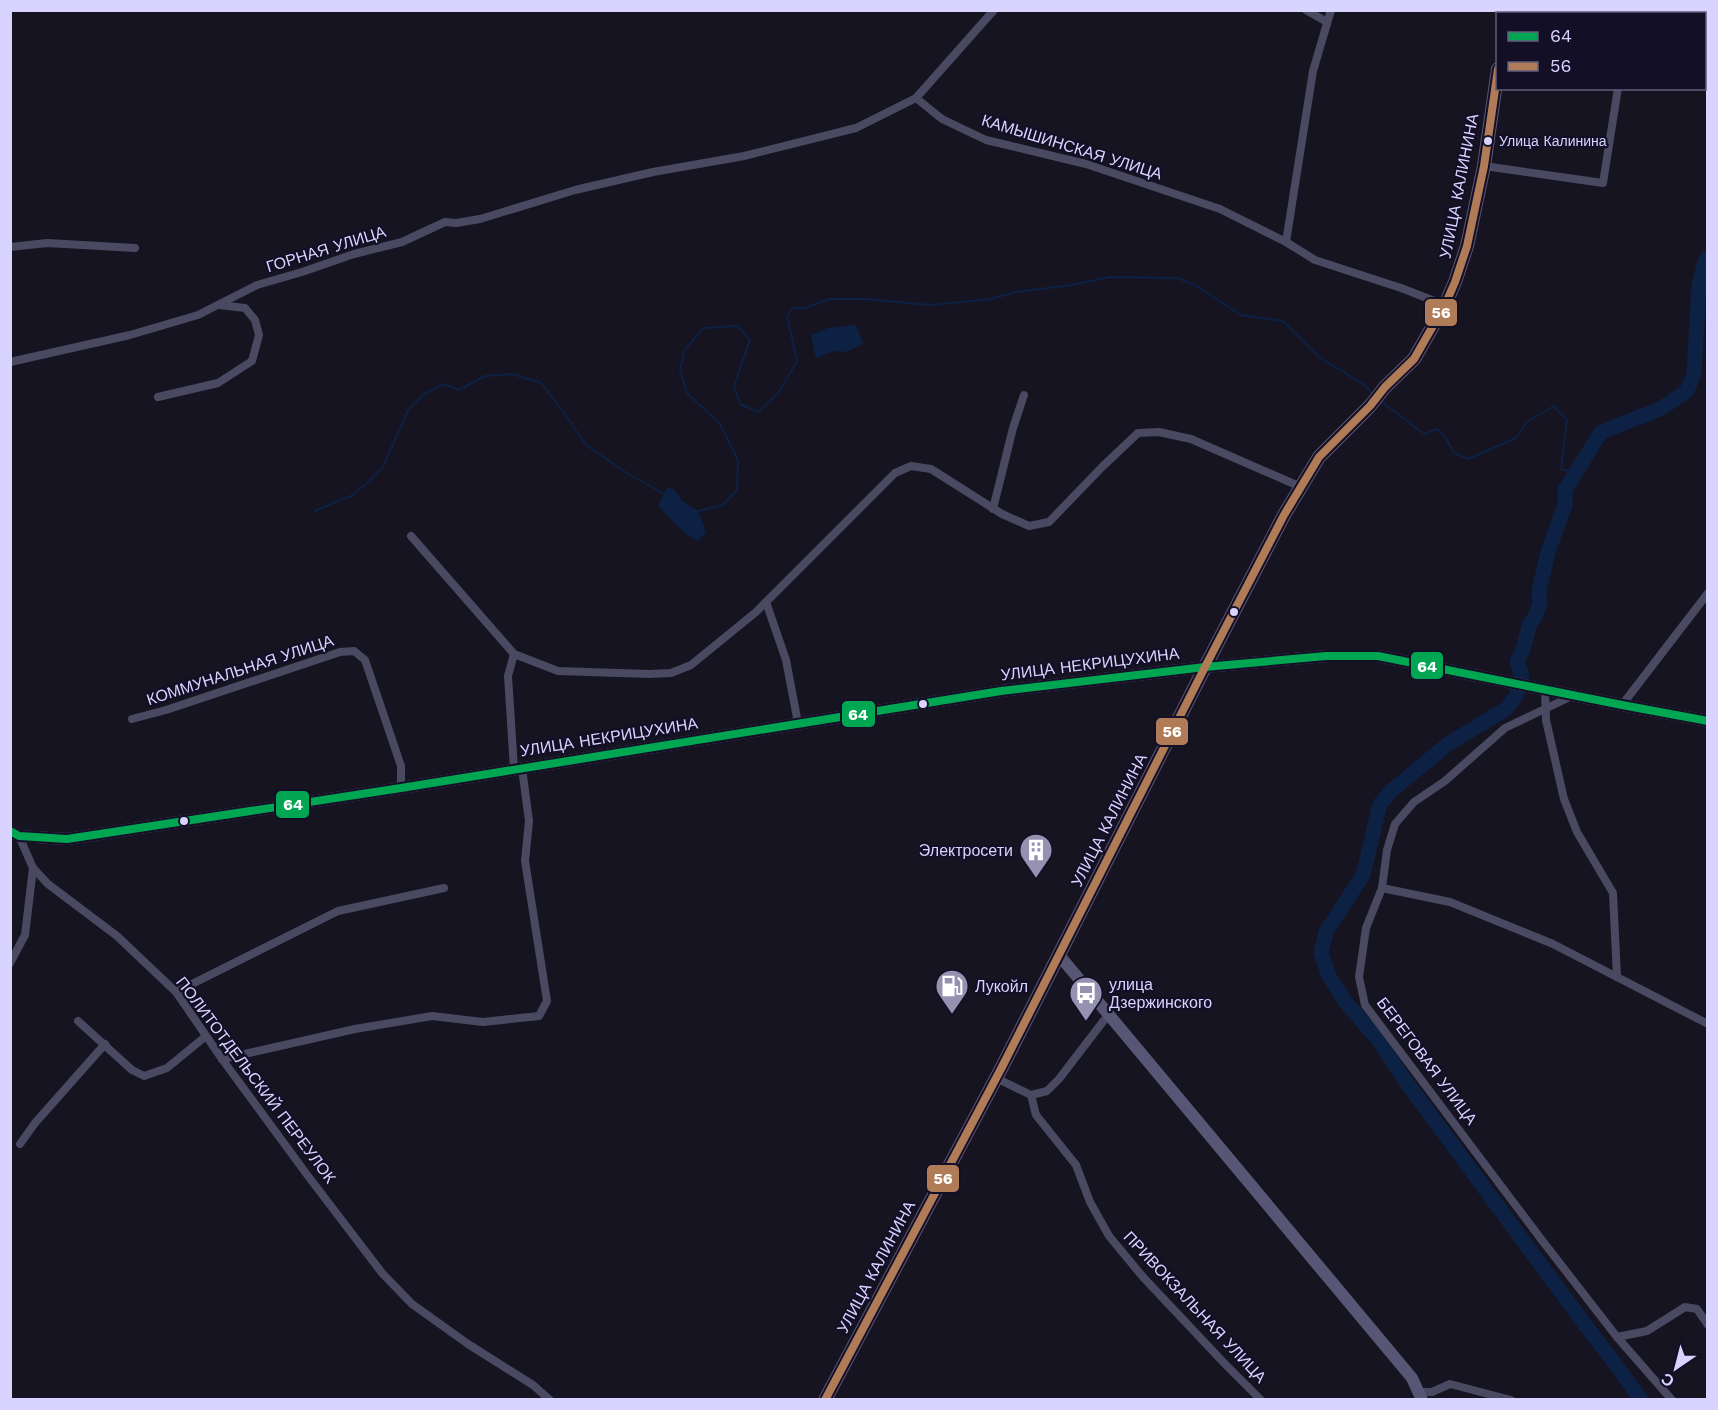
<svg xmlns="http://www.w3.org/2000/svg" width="1718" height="1410" font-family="'Work Sans',sans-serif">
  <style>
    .water { fill: #0d2144 }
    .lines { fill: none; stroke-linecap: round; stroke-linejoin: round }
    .stream { stroke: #0d2144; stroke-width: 2 }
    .river { stroke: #0d2144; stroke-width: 15 }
    .street { stroke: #4a4962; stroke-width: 8 }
    .secondary { stroke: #575674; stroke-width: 12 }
    .primary { stroke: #5e5373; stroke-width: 14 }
    .bus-1-casing { stroke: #130f26; stroke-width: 12 }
    .bus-2-casing { stroke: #130f26; stroke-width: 12 }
    .bus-1 { stroke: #00a651; stroke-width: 8 }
    .bus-2 { stroke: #b07c57; stroke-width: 8 }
    .bus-dot { fill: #d9d4ff; stroke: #130f26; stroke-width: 2 }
    .labels { text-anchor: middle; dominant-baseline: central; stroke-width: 4.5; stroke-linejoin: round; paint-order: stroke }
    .bus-label { font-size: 14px; fill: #d9d4ff; stroke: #130f26; text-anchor: start }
    .street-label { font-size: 16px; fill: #d9d4ff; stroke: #130f26 }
    .poi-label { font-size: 16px; fill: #d9d4ff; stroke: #130f26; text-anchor: start }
    .line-badge { stroke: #130f26; stroke-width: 2 }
    .badge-label { font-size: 16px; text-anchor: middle; font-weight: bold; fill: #fff }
  </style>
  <rect width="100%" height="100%" fill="#161421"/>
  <g class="water">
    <polygon points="856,325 863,344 846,352 834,351 816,358 811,335 828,328"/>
    <polygon points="667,488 674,489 681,500 698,511 706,532 698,541 685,533 658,506"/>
  </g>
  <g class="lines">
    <g class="stream">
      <polyline points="1381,401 1424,434 1436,429 1444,435 1454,453 1468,459 1516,438 1527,422 1554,406 1567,420 1561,469 1576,473"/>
      <polyline points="315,511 353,495 370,480 383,467 408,410 423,395 443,384 459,390 485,376 512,374 541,383 565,414 585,444 622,470 664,494"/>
      <polyline points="698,511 723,505 737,490 738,460 720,424 687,393 680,370 685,349 704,328 737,326 750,340 734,386 740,404 758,412 779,392 797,361 787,316 792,308 805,308 829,299 866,299 930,305 991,299 1016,292 1072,285 1110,277 1177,278 1195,285 1241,315 1283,321 1319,357 1363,384 1372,393"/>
    </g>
    <polyline class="river" points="1641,1400 1617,1366 1586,1326 1404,1079 1377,1038 1347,1004 1329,976 1321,953 1326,932 1363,875 1380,804 1391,791 1448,744 1506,709 1516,696 1522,676 1517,662 1523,649 1530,623 1535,617 1540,603 1539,591 1548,552 1565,505 1565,490 1601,432 1660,409 1687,391 1694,374 1699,286 1705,261 1708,257"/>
    <g class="street">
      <polyline points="1306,10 1327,22"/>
      <polyline points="1525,10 1536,14"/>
      <polyline points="1629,14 1630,10"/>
      <polyline points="916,98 942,119 986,140 1086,164 1220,209 1286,242 1315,260 1401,288 1445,305"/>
      <polyline points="1484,166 1603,183 1618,88"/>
      <polyline points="1286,242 1313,71 1331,10"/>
      <polyline points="10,247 47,243 135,248"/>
      <polyline points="10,362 130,335 198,315 257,285 302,272 354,254 402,242 445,222 456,223 480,219 575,190 653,172 744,156 856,128 916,98 994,10"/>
      <polyline points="158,397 218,383 252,361 259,335 255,320 245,308 219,305"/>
      <polyline points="993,509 1013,428 1024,395"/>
      <polyline points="411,536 514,654 558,671 649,674 671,673 691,665 756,612 895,473 911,466 931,469 1002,514 1029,526 1049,522 1102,467 1138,433 1159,432 1191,439 1301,487"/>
      <polyline points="766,602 786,660 798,723"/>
      <polyline points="514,654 508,676 514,769"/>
      <polyline points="1545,690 1546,720 1564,799 1577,832 1613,893 1617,977"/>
      <polyline points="1572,696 1505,728 1445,781 1414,802 1395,824 1387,850 1382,888 1366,928 1359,977 1365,1005 1541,1239 1617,1337 1672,1400"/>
      <polyline points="1622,705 1708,593"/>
      <polyline points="132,719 166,710 340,652 354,651 365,660 401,766 401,788"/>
      <polyline points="19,836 33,868 48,884 117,936 176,992 222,1059 308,1176 382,1273 412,1304 468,1344 533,1385 550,1400"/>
      <polyline points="1382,888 1450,902 1553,944 1708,1024"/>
      <polyline points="10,963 25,935 33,868"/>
      <polyline points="176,992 338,911 444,888"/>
      <polyline points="78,1021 132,1070 144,1076 167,1068 206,1036"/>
      <polyline points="222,1059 355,1029 432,1016 483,1022 539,1016 547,1001 525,861 529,821 522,768"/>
      <polyline points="996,1078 1031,1095 1047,1091 1059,1079 1108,1015"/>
      <polyline points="1031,1095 1036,1115 1076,1165 1090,1202 1109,1236 1143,1277 1224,1363 1261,1400"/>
      <polyline points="20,1144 35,1123 105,1044"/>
      <polyline points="1617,1337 1647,1331 1685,1307 1697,1309 1708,1325"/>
      <polyline points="1420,1392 1432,1392 1450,1384 1511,1400"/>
    </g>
    <g class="secondary">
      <polyline points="10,831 19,836 67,839 401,788 1001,691 1205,667 1326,656 1378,656 1622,705 1708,721"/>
      <polyline points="1059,955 1412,1378 1422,1400"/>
    </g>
    <g class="primary">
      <polyline points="1502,10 1503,14"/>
      <polyline points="825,1400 1002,1067 1205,667 1284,515 1319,457 1370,406 1385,387 1414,359 1445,305 1455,282 1467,246 1484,166 1498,69"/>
    </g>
    <g class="bus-1-casing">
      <polyline id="bus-1" points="10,831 19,836 67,839 401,788 1001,691 1205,667 1326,656 1378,656 1622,705 1708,721"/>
    </g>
    <g class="bus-2-casing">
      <polyline id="bus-2" points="825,1400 1002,1067 1205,667 1284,515 1319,457 1370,406 1385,387 1414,359 1445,305 1455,282 1467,246 1484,166 1498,69"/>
    </g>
    <use href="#bus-1" class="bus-1"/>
    <use href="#bus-2" class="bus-2"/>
  </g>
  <defs>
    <g id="building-pin" transform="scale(1.725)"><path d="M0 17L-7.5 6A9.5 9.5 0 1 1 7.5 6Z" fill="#9591b1" stroke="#130f26"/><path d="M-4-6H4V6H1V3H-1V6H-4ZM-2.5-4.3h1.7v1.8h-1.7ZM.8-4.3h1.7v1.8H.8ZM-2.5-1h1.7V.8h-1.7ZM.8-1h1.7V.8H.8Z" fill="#fff"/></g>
    <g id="fuel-pin" transform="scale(1.725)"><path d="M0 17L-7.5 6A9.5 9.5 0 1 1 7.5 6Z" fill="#9591b1" stroke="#130f26"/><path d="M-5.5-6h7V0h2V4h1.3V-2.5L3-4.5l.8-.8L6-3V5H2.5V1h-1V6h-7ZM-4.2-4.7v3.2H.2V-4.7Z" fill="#fff"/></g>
    <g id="bus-pin" transform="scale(1.725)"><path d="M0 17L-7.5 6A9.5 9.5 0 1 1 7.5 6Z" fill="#9591b1" stroke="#130f26"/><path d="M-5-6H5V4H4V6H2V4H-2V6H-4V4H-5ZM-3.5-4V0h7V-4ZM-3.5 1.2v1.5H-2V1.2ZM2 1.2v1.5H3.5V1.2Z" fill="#fff"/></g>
  </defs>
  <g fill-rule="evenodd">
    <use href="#building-pin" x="1036" y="850"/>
    <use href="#fuel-pin" x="952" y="986"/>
    <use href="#bus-pin" x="1086" y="993"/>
  </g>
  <g class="bus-dot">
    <circle cx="1488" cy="141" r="5"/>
    <circle cx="1234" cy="612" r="5"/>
    <circle cx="923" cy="704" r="5"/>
    <circle cx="184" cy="821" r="5"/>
  </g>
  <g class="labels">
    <g class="bus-label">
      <text x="1499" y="141">Улица Калинина</text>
    </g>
    <g class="street-label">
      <text transform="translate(1072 147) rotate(17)">КАМЫШИНСКАЯ УЛИЦА</text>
      <text transform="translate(1459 186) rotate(-79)">УЛИЦА КАЛИНИНА</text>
      <text transform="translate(326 249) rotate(-17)">ГОРНАЯ УЛИЦА</text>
      <text transform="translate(1090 664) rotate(-7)">УЛИЦА НЕКРИЦУХИНА</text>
      <text transform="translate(240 670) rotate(-18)">КОММУНАЛЬНАЯ УЛИЦА</text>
      <text transform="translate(609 737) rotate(-9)">УЛИЦА НЕКРИЦУХИНА</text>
      <text transform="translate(1109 820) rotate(-63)">УЛИЦА КАЛИНИНА</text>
      <text transform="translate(1427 1061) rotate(53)">БЕРЕГОВАЯ УЛИЦА</text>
      <text transform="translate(256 1080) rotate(53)">ПОЛИТОТДЕЛЬСКИЙ ПЕРЕУЛОК</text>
      <text transform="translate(876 1267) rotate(-62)">УЛИЦА КАЛИНИНА</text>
      <text transform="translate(1195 1307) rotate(47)">ПРИВОКЗАЛЬНАЯ УЛИЦА</text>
    </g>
    <g class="poi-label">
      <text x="1013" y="850" text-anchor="end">Электросети</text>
      <text x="1109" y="984">улица<tspan x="1109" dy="18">Дзержинского</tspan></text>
      <text x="975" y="986">Лукойл</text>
    </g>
  </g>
  <g class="line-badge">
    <rect x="1424" y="298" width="34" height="29" rx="6" fill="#b07c57"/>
    <rect x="1410" y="651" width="34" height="29" rx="6" fill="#00a651"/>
    <rect x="841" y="700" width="35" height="28" rx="6" fill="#00a651"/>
    <rect x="1155" y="717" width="34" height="29" rx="6" fill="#b07c57"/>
    <rect x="275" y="790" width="35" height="29" rx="6" fill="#00a651"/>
    <rect x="926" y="1164" width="34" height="29" rx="6" fill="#b07c57"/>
  </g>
  <g class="badge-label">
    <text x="1441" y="318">56</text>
    <text x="1427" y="672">64</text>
    <text x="858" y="720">64</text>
    <text x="1172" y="737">56</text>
    <text x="293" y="810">64</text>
    <text x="943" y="1184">56</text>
  </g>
  <rect width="1718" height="1410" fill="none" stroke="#d9d4ff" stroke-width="24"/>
  <rect x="1496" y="12" width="210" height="78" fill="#130f26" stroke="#625e7d" stroke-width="1.5"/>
  <rect x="1508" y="32" width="30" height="9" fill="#00a651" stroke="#625e7d" stroke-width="1.5"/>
  <text x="1550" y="42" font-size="18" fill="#d9d4ff">64</text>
  <rect x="1508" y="62" width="30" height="9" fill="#b07c57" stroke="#625e7d" stroke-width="1.5"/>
  <text x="1550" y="72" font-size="18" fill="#d9d4ff">56</text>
  <g transform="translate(1676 1368) rotate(215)" stroke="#130f26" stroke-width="4.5" paint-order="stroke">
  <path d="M0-4.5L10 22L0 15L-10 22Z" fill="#d9d4ff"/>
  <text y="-9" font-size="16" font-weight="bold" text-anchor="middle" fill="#d9d4ff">С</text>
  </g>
</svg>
